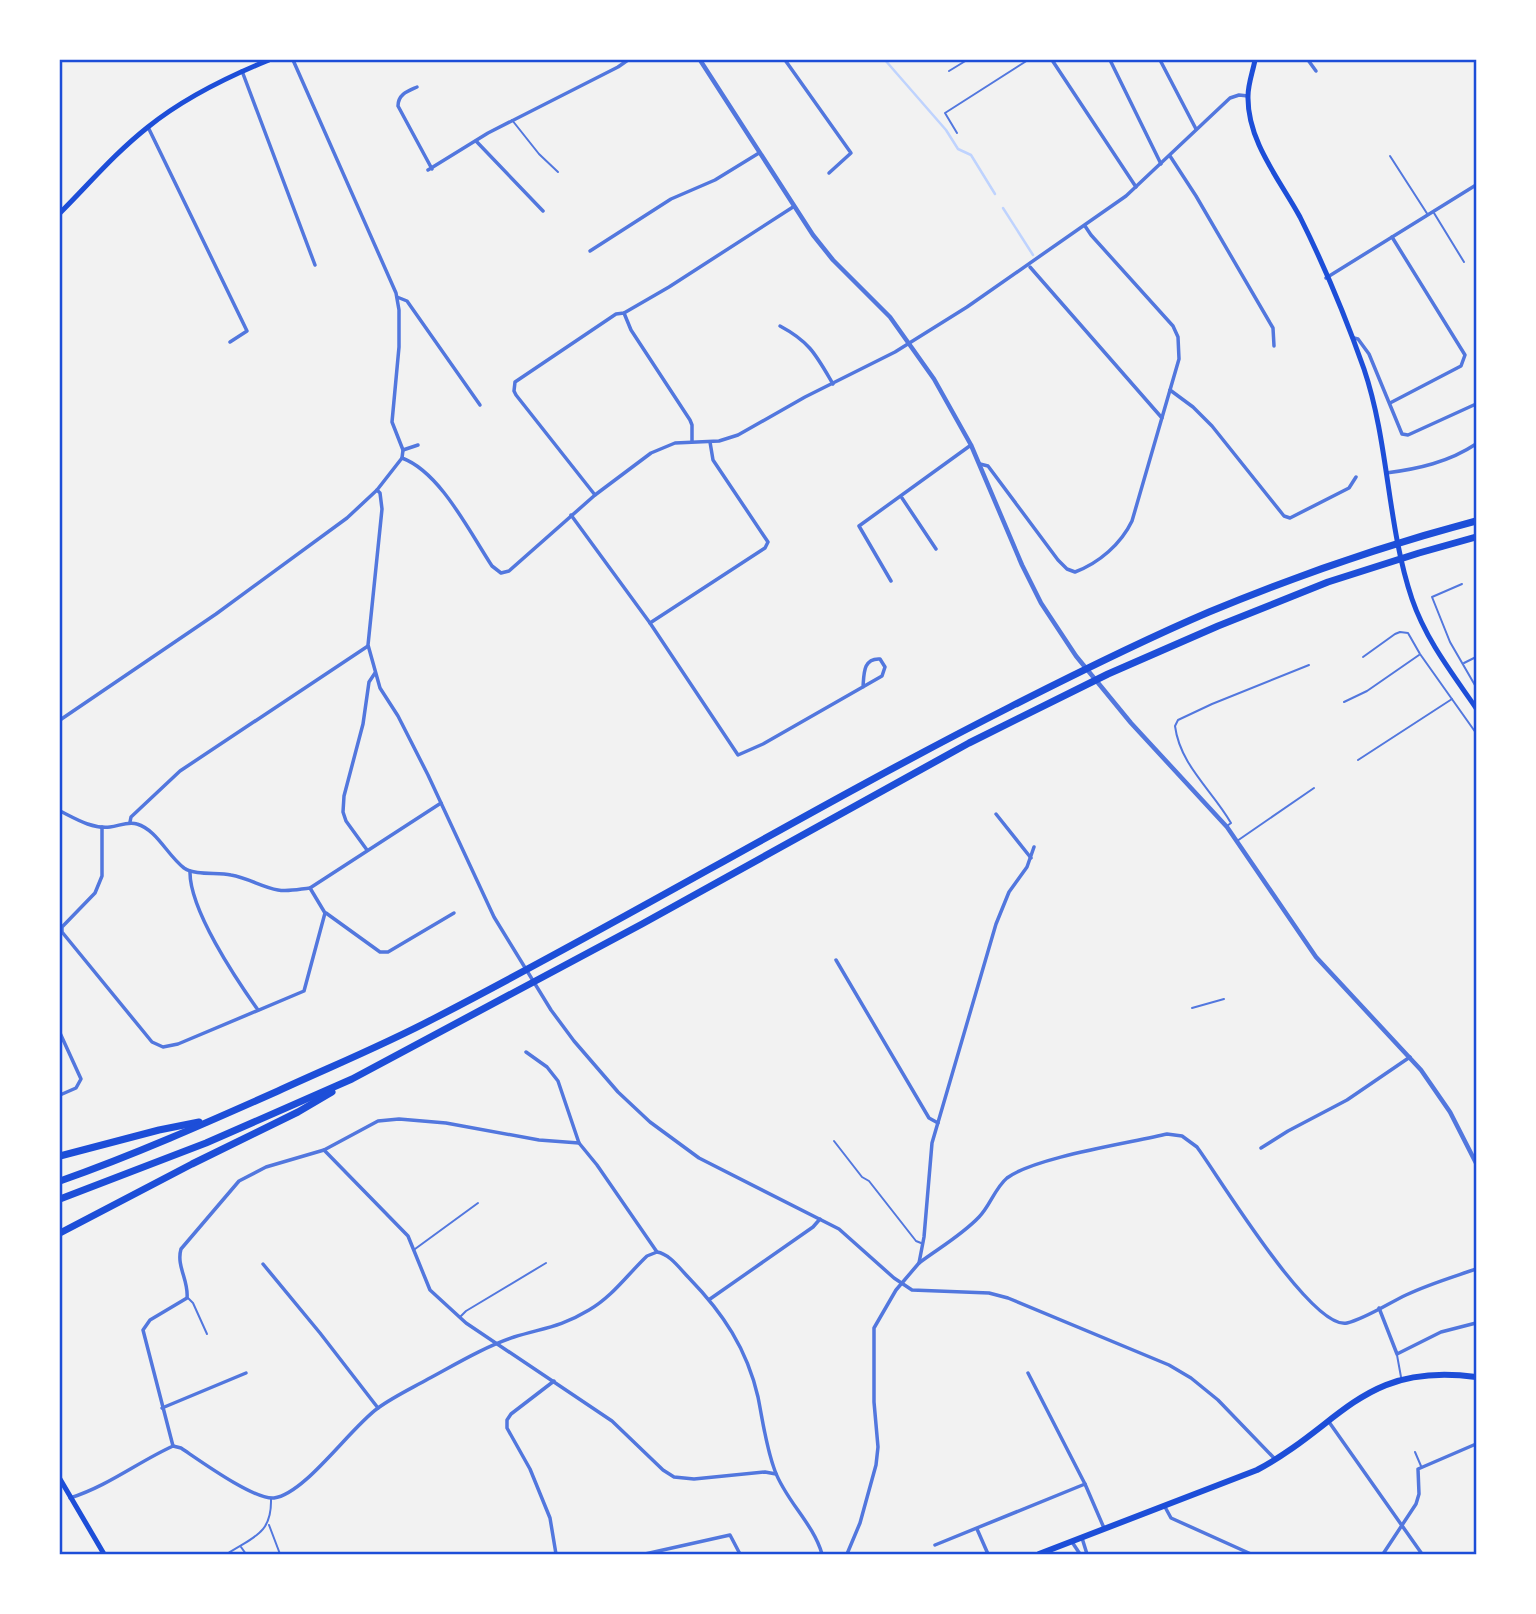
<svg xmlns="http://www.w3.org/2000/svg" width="1536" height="1614" font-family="'PT Sans Narrow',sans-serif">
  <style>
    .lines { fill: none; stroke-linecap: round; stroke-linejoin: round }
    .stream { stroke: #bfd3fe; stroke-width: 2.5 }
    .service { stroke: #5277de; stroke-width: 2 }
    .minor { stroke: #5277de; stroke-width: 3.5 }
    .tertiary { stroke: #5277de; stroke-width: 4.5 }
    .secondary { stroke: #1d4ed8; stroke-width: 5 }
    .primary { stroke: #1d4ed8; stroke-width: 6 }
    .motorway { stroke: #1d4ed8; stroke-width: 7 }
    .neatline { fill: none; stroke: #1d4ed8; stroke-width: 2.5 }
  </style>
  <rect width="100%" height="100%" fill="#f2f2f2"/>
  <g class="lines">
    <g class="stream">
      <polyline points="885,60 946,130 958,149 971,155 995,194"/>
      <polyline points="1003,208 1033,255"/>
    </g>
    <g class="service">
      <polyline points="949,71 967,60"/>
      <polyline points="512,120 539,154 558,172"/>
      <polyline points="957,133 945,113 1028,60"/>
      <polyline points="1390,156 1428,215"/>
      <polyline points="1434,213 1464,262"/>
      <polyline points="1462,584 1432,597 1450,642 1476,687"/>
      <polyline points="1363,657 1395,634 1400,632 1408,633 1420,654 1476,733"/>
      <polyline points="1464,663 1476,657"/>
      <polyline points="1344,702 1367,691 1419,655"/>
      <polyline points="1358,760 1452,699"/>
      <path d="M1227,826L1231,823C1212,790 1180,765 1175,726L1178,720L1212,704L1309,665"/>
      <polyline points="1237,841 1314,788"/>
      <polyline points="1192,1008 1224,999"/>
      <polyline points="834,1141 862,1177 869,1181 916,1241 921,1243"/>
      <polyline points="415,1249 478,1203"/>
      <polyline points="188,1298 193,1303 207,1334"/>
      <polyline points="461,1316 466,1311 546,1263"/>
      <polyline points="1397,1355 1401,1377"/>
      <polyline points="1415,1452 1421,1466"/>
      <polyline points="269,1525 280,1554"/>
      <polyline points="241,1547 246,1554"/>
      <path d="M227,1554C253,1537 272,1534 271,1499"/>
    </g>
    <g class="minor">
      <polyline points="785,60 851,153 829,173"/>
      <polyline points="1052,60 1136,187"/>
      <polyline points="1110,60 1161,164"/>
      <polyline points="1160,60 1196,129"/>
      <polyline points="1308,60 1316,71"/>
      <polyline points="242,71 315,265"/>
      <path d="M417,87C408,91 398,94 398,106L432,169"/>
      <polyline points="148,127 247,331 230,342"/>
      <polyline points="476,141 543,211"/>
      <polyline points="1170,156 1196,196 1273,328 1274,346"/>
      <polyline points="428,170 488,133 618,67 628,60"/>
      <polyline points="590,251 671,199 715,180 759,153"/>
      <polyline points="1030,267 1162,418"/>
      <polyline points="1326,278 1476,185"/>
      <polyline points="397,297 407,301 480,405"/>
      <polyline points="624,313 631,330 690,420 692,425 692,441"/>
      <path d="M780,326C810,342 816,355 833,384"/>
      <polyline points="1354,338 1358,339 1369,354 1402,434 1408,435 1476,404"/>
      <polyline points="1170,390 1193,407 1212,426 1284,516 1290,518 1349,488 1356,477"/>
      <polyline points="1390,403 1461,366 1465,355 1392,237"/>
      <polyline points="403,450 418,445"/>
      <path d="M402,458C440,472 469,531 492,566L501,573L509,571L595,495L651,453L675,443L719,441L738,435L805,397L895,352L967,307L1126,196L1230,98L1239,95L1248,96"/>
      <path d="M980,464L988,466L1058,560L1067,569L1075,572C1099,563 1121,544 1132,521L1179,359L1178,337L1173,326L1091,235L1085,226"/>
      <path d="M1386,473C1418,469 1449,462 1476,444"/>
      <polyline points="377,490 380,493 382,509 368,645 380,688 398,716 428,775 494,917 551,1010 574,1041 618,1092 650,1122 699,1158 839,1229 894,1278 912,1290 989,1293 1008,1298 1169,1365 1191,1378 1218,1400 1274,1458"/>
      <polyline points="595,495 516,395 514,391 515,382 616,314 624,313 669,287 793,207"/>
      <polyline points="902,498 936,549"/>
      <path d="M571,515L650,623L738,755L763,744L882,676L885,667L880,659C863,658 864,674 863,687"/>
      <polyline points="891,581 859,526 971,445"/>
      <polyline points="650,623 765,548 768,542 713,460 710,442"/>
      <polyline points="60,720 216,614 347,518 377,490 402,458 403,450 392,422 399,347 399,310 396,293 293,60"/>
      <path d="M60,811C76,819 92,829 110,827C119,826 128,821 137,824C157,830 167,855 184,868C196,876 217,872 231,875C248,878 262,887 278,890C288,892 300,889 310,888L441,803"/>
      <polyline points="996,814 1031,858"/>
      <polyline points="130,822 131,817 180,771 368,646"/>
      <polyline points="102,827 102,876 95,893 62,927 62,932 152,1042 163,1047 178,1044 304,991 325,913 310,888"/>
      <polyline points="367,850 346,821 343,812 344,796 363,724 369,682 375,673"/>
      <path d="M190,871C189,909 236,979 258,1010"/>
      <polyline points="326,913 380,952 388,952 454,913"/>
      <polyline points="836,960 929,1118 938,1123"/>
      <polyline points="60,1033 81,1079 76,1088 60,1095"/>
      <path d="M526,1052L547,1067L558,1081L579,1143L597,1165L657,1252C670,1254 680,1269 689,1278C723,1313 747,1349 758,1397C763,1422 766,1447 775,1471C786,1501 813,1523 822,1554"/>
      <polyline points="1261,1148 1288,1131 1347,1100 1410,1057"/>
      <polyline points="324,1150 408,1236 430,1290 466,1323 612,1421 663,1470 674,1477 694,1479 765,1472 776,1474"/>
      <path d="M919,1263C939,1248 962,1235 979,1217C990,1206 995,1188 1007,1178C1035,1157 1130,1143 1167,1134L1182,1136L1197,1147C1219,1177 1312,1331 1347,1323C1365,1319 1389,1303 1406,1295C1429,1284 1453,1277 1476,1269"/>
      <polyline points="263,1264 320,1333 378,1408"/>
      <polyline points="710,1299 813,1227 820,1219"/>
      <polyline points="1379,1308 1397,1354 1441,1332 1476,1323"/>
      <polyline points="1028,1373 1085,1484 1104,1528"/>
      <polyline points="554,1381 511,1414 507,1420 507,1428 530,1469 550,1518 556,1554"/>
      <polyline points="162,1408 246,1373"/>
      <polyline points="1329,1422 1422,1554"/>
      <path d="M173,1446L143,1330L150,1320L187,1298C189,1281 176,1266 181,1249L239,1181L266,1167L324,1150L378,1121L399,1119L446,1123L539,1140L579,1143"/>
      <path d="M173,1446L181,1448C199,1460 254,1500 274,1498C305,1494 350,1428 378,1408C393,1397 412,1388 428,1379C456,1364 484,1347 514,1337C543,1328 561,1327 589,1310C612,1297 628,1274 647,1256L657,1252"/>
      <path d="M70,1498C108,1486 138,1462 173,1446"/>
      <polyline points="1165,1507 1171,1518 1251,1554"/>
      <polyline points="977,1529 988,1554"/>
      <polyline points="1082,1538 1087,1554"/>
      <polyline points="1072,1542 1080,1554"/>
      <polyline points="935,1545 1085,1484"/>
      <polyline points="645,1554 730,1535 740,1554"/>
      <polyline points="847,1554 860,1523 876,1465 878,1447 874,1402 874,1328 896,1290 919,1263 924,1237 932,1143 996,924 1009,892 1027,867 1034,847"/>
      <polyline points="1383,1554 1416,1504 1419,1494 1418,1469 1476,1444"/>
    </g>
    <polyline class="tertiary" points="700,60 813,235 833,260 890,317 934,379 971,445 1022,565 1041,603 1076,656 1131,723 1227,827 1316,957 1421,1070 1450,1112 1476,1163"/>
    <g class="secondary">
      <path d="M1255,60C1253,71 1248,84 1248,96C1247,141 1280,180 1300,217C1324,265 1346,318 1364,369C1389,443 1387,525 1412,599C1426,640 1452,673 1476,708"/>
      <path d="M60,213C89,184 115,153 148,127C184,98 227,77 269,60"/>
      <polyline points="60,1479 104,1554"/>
    </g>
    <path class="primary" d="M1039,1554L1257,1470C1343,1424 1363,1362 1476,1377"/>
    <g class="motorway">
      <polyline points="60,1156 159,1130 199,1122"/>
      <path d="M60,1181C134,1155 206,1123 278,1091C330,1067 384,1045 435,1018C629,918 815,806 1010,707C1075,674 1141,641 1209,612C1296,576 1385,545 1476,521"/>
      <polyline points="60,1199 206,1143 352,1079 642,924 969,743 1108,674 1218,626 1328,582 1419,553 1476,537"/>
      <polyline points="60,1233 192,1164 298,1112 332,1092"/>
    </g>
  </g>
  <rect width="1536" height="1614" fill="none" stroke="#ffffff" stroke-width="122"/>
  <rect x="61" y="61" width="1414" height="1492" class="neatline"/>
</svg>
